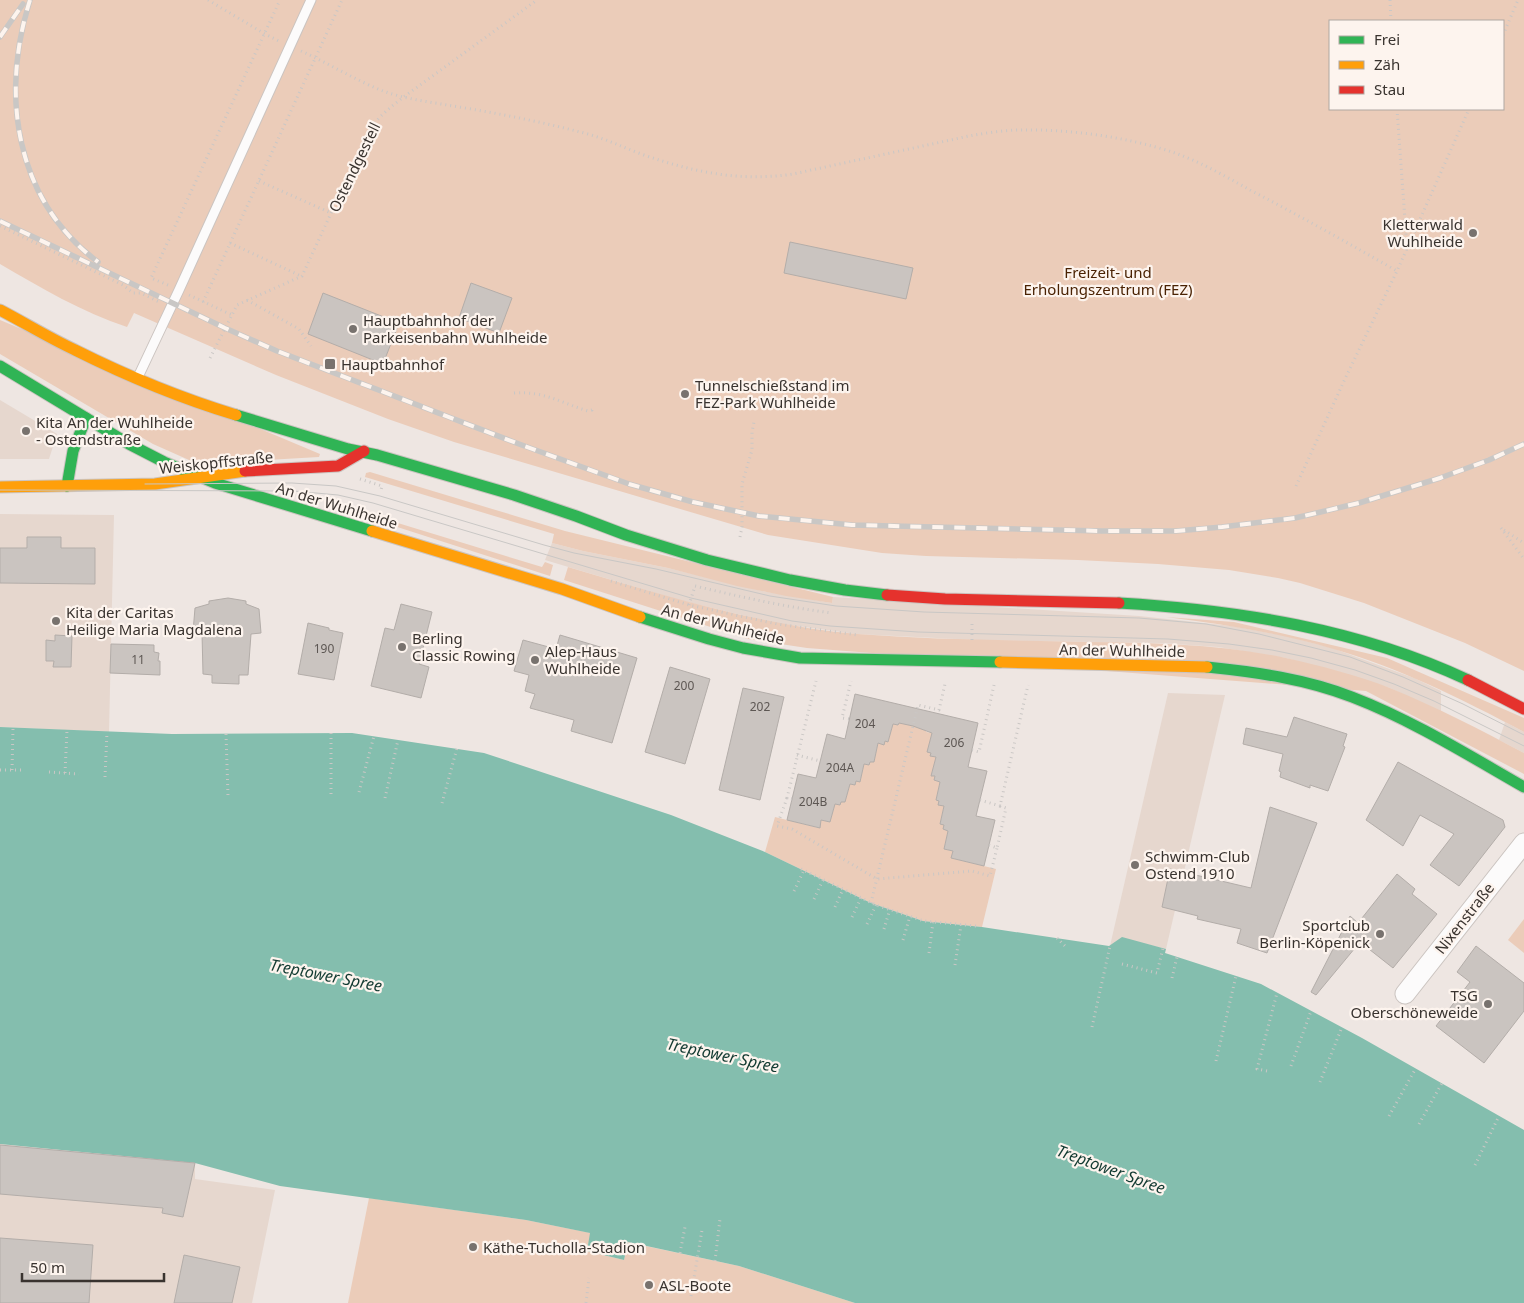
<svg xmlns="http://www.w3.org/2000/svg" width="1524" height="1303" font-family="'Noto Sans',sans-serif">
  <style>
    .built { fill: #e6d7ce }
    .green { fill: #ebccb9; fill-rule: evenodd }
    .water { fill: #84beae }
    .building { fill: #cac4c0; stroke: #b3ada9 }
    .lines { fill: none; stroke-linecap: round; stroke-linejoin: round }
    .lane-casing { stroke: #cbc4c0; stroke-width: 11 }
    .street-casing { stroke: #cbc4c0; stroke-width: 21 }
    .fast-casing { stroke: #cbc4c0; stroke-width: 13 }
    .slow-casing { stroke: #cbc4c0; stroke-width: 13 }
    .jam-casing { stroke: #cbc4c0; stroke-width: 13 }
    .path { stroke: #cac7c5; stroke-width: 3; stroke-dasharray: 1 4; stroke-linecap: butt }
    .lane { stroke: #fcfbfb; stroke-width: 9 }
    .street { stroke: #fcfbfb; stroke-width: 19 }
    .fast { stroke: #30b455; stroke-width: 11 }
    .slow { stroke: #ff9f0a; stroke-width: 11 }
    .jam { stroke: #e5322d; stroke-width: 11 }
    .tram { stroke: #c9c7c5; stroke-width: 1 }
    .rail-casing { stroke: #c9c7c5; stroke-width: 5.5 }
    .rail { stroke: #fdf4ee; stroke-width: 4; stroke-dasharray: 11; stroke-linecap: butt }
    .poi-dot { fill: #78726e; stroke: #fdf4ee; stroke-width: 2 }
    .labels { text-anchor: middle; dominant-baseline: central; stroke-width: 4.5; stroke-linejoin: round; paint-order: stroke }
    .number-label { font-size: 12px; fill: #5d5753 }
    .street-label { font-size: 15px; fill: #39332f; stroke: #fdf4ee }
    .poi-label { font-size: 15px; fill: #39332f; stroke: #fdf4ee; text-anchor: start }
    .park-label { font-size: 15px; fill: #4a2203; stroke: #fdf4ee }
    .water-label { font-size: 16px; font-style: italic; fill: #123a31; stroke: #fdf4ee }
  </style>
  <rect width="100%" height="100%" fill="#eee6e2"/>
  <g class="built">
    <polygon points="0,400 57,434 49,459 0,459"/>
    <polygon points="0,514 114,515 109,732 0,727"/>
    <polygon points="552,543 583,551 668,568 762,591 832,603 833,597 1139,616 1232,626 1286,636 1332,648 1414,678 1441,691 1441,712 1390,688 1286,658 1218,647 1161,643 977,640 856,634 775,623 679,600 545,560"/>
    <polygon points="1168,693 1225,695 1166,949 1122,938 1110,946"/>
    <polygon points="1505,722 1524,732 1524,753 1499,740"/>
    <polygon points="0,1144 195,1163 195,1179 275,1190 252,1303 0,1303"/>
  </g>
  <g class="green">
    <path d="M0,0H1524V671L1465,643L1364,603L1300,583L1278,578L1229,570L1158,564L1078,560L926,556L882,553L768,535L454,442L388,419L276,375L134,313L127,327C82,312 41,288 0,264ZM1330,21H1503V109H1330Z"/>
    <polygon points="0,320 320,454 319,457 198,464 153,444 0,354"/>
    <polygon points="370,472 565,531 833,597 832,603 786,596 737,586 668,568 583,551 552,543 554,534 365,477 366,473"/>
    <polygon points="365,513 542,567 545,562 553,565 550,576 363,516"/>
    <path d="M568,567C663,595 758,625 857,634C934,640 1012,640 1089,642C1155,643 1221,644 1286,658C1321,666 1357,675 1390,688C1436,707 1481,730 1524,753V774L1366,691L807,648L748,639L564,580Z"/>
    <path d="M1166,617L1234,622L1387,658L1524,718V732C1462,699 1398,667 1330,648C1276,632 1221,624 1166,617Z"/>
    <polygon points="899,721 927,728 926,732 932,733 928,752 931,753 931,756 936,757 932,775 935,776 934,780 940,782 936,800 939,801 939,805 944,806 940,824 944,825 943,829 948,831 944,849 953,851 951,858 996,869 982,927 923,921 871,903 765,852 775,817 819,828 821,820 830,822 835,804 840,805 841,802 845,802 850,784 855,785 856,781 860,782 864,764 869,765 870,762 874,762 878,743 884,745 885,741 888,742 893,724 898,725"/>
    <polygon points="1524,919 1524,953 1508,940"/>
    <polygon points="369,1198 526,1220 591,1233 587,1251 624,1260 627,1242 739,1266 855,1303 348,1303"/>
  </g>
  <polygon class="water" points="0,727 172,734 352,733 484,753 671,815 765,852 871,903 923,921 982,927 1109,946 1122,937 1166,949 1165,953 1261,984 1362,1038 1524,1130 1524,1303 855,1303 739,1266 628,1242 624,1260 587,1251 590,1233 526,1220 280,1186 195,1163 0,1144"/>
  <g class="building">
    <polygon points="790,242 913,268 906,299 784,273"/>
    <polygon points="471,283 512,298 499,333 459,318"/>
    <polygon points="323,293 399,323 383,364 308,334"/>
    <polygon points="27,537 61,537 61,548 95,548 95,584 0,583 0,548 27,548"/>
    <polygon points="228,598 246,601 246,604 259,609 261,633 251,634 248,675 239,675 239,684 212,683 212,675 203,674 202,633 193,632 195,608 209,604 209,601"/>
    <polygon points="401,604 432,612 419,664 429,667 421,698 371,686 385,628 394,630"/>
    <polygon points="308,623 329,628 329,630 343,633 334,680 298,674"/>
    <polygon points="55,635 72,636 71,667 53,667 54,661 46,661 46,640 55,641"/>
    <polygon points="560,635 637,658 612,743 571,731 574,720 530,708 535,694 525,691 529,675 514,671 523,640 556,649"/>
    <polygon points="111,644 154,645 154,652 159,653 158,661 160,661 160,675 110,673"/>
    <polygon points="670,667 710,679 685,764 645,752"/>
    <polygon points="743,688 784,697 760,800 719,790"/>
    <polygon points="855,694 978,723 968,767 987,771 976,816 995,820 984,866 951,858 953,851 944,849 948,831 943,829 944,825 940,824 944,806 938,805 939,801 936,800 940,782 934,780 935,776 931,776 936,757 930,756 931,753 927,752 932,733 913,726 899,723 898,725 893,724 888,742 885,741 884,745 878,743 874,762 870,762 869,765 864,764 860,782 856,781 855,785 850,784 845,802 841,802 840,805 835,804 830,822 821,820 820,828 787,820 798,774 816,778 827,734 845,739"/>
    <polygon points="1294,717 1347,734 1343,746 1345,747 1328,791 1310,785 1310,788 1280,777 1281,772 1279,771 1283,754 1243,744 1246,728 1287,737"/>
    <polygon points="1398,762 1503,820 1505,827 1459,886 1430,865 1454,834 1420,815 1403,846 1366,820"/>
    <polygon points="1270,807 1317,823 1267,953 1237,943 1241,929 1197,919 1198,916 1162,907 1170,869 1251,888"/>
    <polygon points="1397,874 1415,889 1412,894 1437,914 1393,968 1360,942 1316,995 1311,992 1350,916 1358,923"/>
    <polygon points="1476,946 1524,983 1524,1011 1484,1063 1436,1026 1470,982 1457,972"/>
    <polygon points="0,1145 195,1163 183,1217 162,1213 163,1208 0,1194"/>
    <polygon points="0,1238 93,1245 89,1303 0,1303"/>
    <polygon points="184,1255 240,1267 232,1303 174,1303"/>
  </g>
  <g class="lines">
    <g class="lane-casing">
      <polyline id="lane" points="138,377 179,290 311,0"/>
    </g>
    <g class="street-casing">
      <polyline id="street" points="1405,994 1524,843"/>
    </g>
    <g class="fast-casing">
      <g id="fast">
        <polyline points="0,366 129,444 164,462 215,483 372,531"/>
        <polyline points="236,415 348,449 377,455 514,495 576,516 626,535 707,560 790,580 845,590 887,595"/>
        <polyline points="67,486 73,451 86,418"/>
        <path d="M1119,603C1238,610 1359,629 1468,680"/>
        <polyline points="640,617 709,639 743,648 800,658 1000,662"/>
        <path d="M1207,667C1256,672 1306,679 1352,697C1412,720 1468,755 1524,787"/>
      </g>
    </g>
    <g class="slow-casing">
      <g id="slow">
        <path d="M0,310C25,323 49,338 75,350C127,376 180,398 236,415"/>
        <polyline points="0,487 155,484 245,471"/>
        <polyline points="372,531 562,589 640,617"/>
        <polyline points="1000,662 1207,667"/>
      </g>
    </g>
    <g class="jam-casing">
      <g id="jam">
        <polyline points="245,471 338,466 364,451"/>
        <polyline points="887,595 945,599 1119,603"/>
        <polyline points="1468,680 1524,709"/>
      </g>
    </g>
    <g class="path">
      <polyline points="208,0 265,34 279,41"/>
      <polyline points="1390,0 1391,21"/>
      <polyline points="1503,35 1518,0"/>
      <path d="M301,51C328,63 355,80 383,91C405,99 430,102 453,106C496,113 538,121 580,132C602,137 622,147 644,155C693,172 740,182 793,174L969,136C986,133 1004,130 1022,130C1068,129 1127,137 1172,152C1199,161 1225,176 1250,190C1300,216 1348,243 1397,271"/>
      <polyline points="1397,109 1407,248"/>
      <polyline points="259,181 331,213"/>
      <polyline points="0,226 123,285 133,293 141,293 159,302"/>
      <polyline points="230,243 301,276"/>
      <polyline points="168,285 151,278 280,0"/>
      <polyline points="189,295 232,315"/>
      <polyline points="247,300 299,329 311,346"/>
      <polyline points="203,302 342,0"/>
      <path d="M210,358L237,305L302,276L370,129C380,115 392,106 405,96L537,0"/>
      <path d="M514,393C545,391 561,403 588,411L592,410V407"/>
      <polyline points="360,479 382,486 381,490"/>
      <polyline points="1296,486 1344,381 1397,271 1469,109"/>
      <polyline points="1501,528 1524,559"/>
      <polyline points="1504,530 1524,543"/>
      <polyline points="740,537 742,527 742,484 752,450 752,432 754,422"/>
      <polyline points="611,581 689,605 777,624 858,635"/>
      <path d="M689,605L695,586C741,597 786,607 832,613"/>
      <polyline points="972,640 972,621"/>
      <polyline points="849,719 842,718 851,681"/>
      <polyline points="331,733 331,798"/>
      <polyline points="226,734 228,796"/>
      <polyline points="972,750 979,752 994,685"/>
      <polyline points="797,755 820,761"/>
      <polyline points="0,770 25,770"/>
      <polyline points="12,770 13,728"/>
      <polyline points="49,772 79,774"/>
      <polyline points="65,773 67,730"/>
      <polyline points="105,777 107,732"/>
      <polyline points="359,792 374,736"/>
      <polyline points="385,798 398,740"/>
      <polyline points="787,798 777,826 792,829 877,879 972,871 990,876 997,848"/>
      <polyline points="792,799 787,798 816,681"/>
      <polyline points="980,800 1000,806 1028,685"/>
      <polyline points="442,803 457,748"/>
      <polyline points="989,845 997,848 1006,808 1000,806"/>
      <polyline points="801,869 876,905 924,921 976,926"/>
      <polyline points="794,891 804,870"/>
      <polyline points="814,899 823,880"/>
      <polyline points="871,903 918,705 939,710 945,684"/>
      <polyline points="835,907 843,889"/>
      <polyline points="852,917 861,898"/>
      <polyline points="867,924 876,905"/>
      <polyline points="884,929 890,909"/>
      <polyline points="1057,938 1067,948"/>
      <polyline points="903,940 910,916"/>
      <polyline points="929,953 933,922"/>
      <polyline points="1122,964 1157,973 1163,948"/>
      <polyline points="955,965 961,925"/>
      <polyline points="1172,978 1177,957"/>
      <polyline points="1092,1027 1110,946"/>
      <polyline points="1216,1061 1236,976"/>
      <polyline points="1291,1066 1311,1011"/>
      <polyline points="1267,1071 1257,1069 1277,993"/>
      <polyline points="1320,1082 1342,1027"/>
      <polyline points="1389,1116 1416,1068"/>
      <polyline points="1419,1124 1442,1083"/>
      <polyline points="1475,1165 1499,1116"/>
      <polyline points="680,1253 685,1227"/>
      <polyline points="715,1261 720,1219"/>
      <polyline points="691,1296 702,1230"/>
      <polyline points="586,1303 589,1278"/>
    </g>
    <use href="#lane" class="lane"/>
    <use href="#street" class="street"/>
    <use href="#fast" class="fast"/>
    <use href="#slow" class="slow"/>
    <use href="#jam" class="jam"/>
    <g class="tram">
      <polyline points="145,484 292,483 336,486 380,496 544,545 574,553 656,569 770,596 836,606 924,612 1139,618 1206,624 1259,634 1350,657 1403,677 1463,704 1524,735"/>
      <polyline points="0,490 294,491 338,495 373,503 691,598 792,621 830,626 918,632 1168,639 1229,644 1272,650 1311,658 1355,670 1394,684 1434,701 1524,746"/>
    </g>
    <g class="rail-casing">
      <g id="rail">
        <path d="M30,0C0,95 15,200 98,262"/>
        <polyline points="0,37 23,4"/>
        <polyline points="0,221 225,328 277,351 519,444 629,484 693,502 759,516 852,525 1102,531 1176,531 1222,527 1295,518 1359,503 1440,478 1489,460 1524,444"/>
      </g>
    </g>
    <use href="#rail" class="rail"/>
  </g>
  <g class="poi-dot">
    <circle cx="1473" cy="233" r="5"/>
    <circle cx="353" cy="329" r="5"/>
    <rect x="324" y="358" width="12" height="12" rx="2.5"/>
    <circle cx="685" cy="394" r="5"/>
    <circle cx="26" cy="431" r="5"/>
    <circle cx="56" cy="621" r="5"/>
    <circle cx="402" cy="647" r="5"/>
    <circle cx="535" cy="660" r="5"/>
    <circle cx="1135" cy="865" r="5"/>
    <circle cx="1380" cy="934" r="5"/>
    <circle cx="1488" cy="1004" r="5"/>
    <circle cx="473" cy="1247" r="5"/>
    <circle cx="649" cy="1285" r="5"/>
  </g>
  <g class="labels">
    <g class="number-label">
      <text x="324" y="648">190</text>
      <text x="138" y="659">11</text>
      <text x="684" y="685">200</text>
      <text x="760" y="706">202</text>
      <text x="865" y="723">204</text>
      <text x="954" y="742">206</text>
      <text x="840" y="767">204A</text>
      <text x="813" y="801">204B</text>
    </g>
    <g class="street-label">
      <text transform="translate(354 167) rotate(-64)">Ostendgestell</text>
      <text transform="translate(216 462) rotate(-6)">Weiskopffstraße</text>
      <text transform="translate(337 505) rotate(17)">An der Wuhlheide</text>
      <text transform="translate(723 624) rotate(14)">An der Wuhlheide</text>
      <text transform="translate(1122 650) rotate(1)">An der Wuhlheide</text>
      <text transform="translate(1464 918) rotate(-52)">Nixenstraße</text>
    </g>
    <g class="poi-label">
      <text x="1463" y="224" text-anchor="end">Kletterwald<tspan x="1463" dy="17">Wuhlheide</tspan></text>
      <text x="363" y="320">Hauptbahnhof der<tspan x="363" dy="17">Parkeisenbahn Wuhlheide</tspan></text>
      <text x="341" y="364">Hauptbahnhof</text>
      <text x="695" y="385">Tunnelschießstand im<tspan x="695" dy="17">FEZ-Park Wuhlheide</tspan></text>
      <text x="36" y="422">Kita An der Wuhlheide<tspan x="36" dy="17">- Ostendstraße</tspan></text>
      <text x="66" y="612">Kita der Caritas<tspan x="66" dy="17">Heilige Maria Magdalena</tspan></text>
      <text x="412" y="638">Berling<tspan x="412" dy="17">Classic Rowing</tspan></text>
      <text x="545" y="651">Alep-Haus<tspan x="545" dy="17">Wuhlheide</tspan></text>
      <text x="1145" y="856">Schwimm-Club<tspan x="1145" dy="17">Ostend 1910</tspan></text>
      <text x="1370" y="925" text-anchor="end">Sportclub<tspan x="1370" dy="17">Berlin-Köpenick</tspan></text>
      <text x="1478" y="995" text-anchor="end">TSG<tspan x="1478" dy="17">Oberschöneweide</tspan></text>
      <text x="483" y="1247">Käthe-Tucholla-Stadion</text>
      <text x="659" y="1285">ASL-Boote</text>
    </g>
    <g class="park-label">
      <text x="1108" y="272">Freizeit- und<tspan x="1108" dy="17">Erholungszentrum (FEZ)</tspan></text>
    </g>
    <g class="water-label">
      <text transform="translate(326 975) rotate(11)">Treptower Spree</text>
      <text transform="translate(723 1055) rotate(12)">Treptower Spree</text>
      <text transform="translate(1111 1169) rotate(20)">Treptower Spree</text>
    </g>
  </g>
  <rect x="1329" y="20" width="175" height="90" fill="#fdf4ee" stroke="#afa7a2"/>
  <rect x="1339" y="36" width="25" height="8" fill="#30b455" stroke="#afa7a2"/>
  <text x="1374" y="45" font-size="15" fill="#39332f">Frei</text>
  <rect x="1339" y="61" width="25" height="8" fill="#ff9f0a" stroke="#afa7a2"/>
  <text x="1374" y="70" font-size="15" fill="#39332f">Zäh</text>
  <rect x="1339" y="86" width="25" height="8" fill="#e5322d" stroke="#afa7a2"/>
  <text x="1374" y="95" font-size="15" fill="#39332f">Stau</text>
  <path d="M22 1273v8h142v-8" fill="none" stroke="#39332f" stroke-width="2.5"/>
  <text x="30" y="1273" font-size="15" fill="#39332f" stroke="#fdf4ee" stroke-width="4" paint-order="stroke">50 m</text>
</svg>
